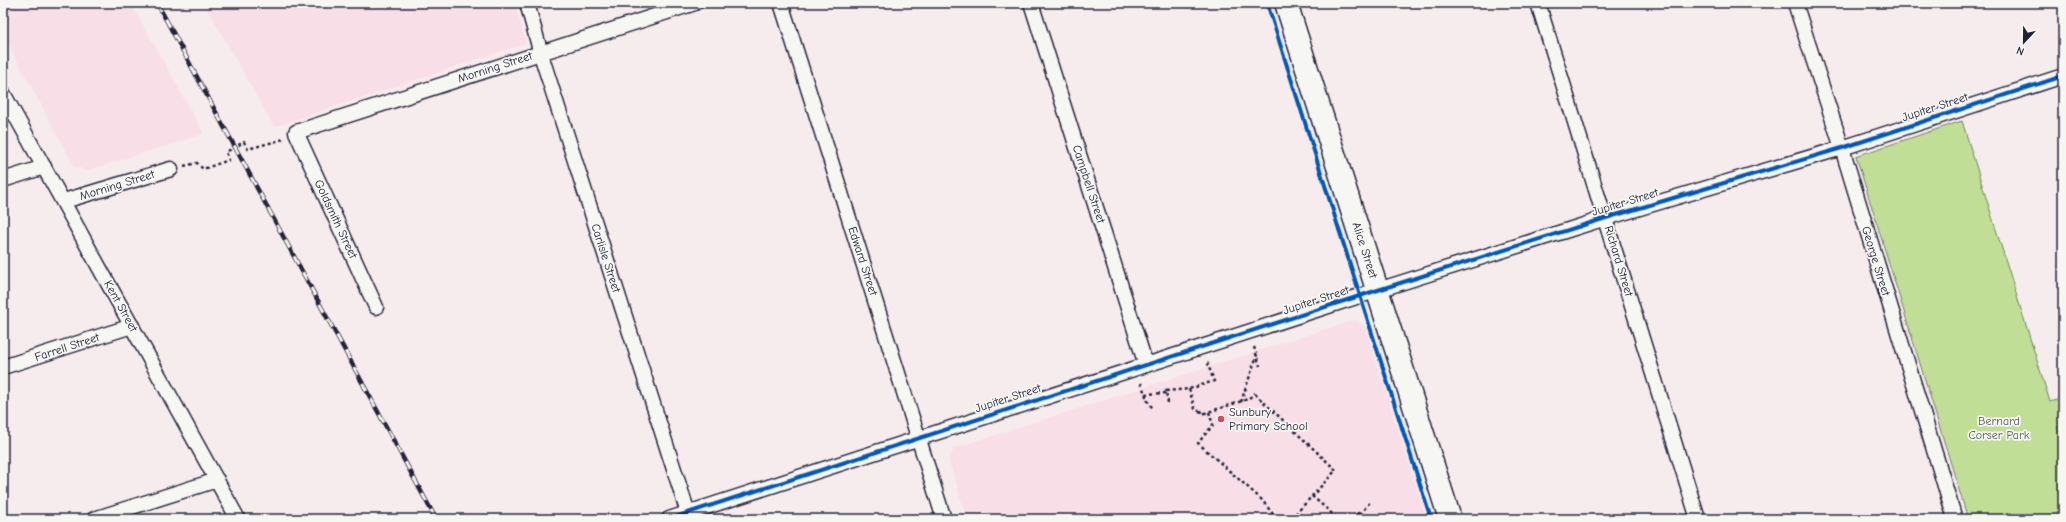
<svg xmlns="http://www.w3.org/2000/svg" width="2066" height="522" font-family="'Comic Neue',sans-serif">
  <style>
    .built { fill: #f8dfe7 }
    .green { fill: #c1de96; stroke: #728068 }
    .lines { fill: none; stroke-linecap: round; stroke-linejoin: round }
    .street-casing { stroke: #22223b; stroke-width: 17 }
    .primary-casing { stroke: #22223b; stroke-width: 25 }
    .path { stroke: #22223b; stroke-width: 2.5; stroke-dasharray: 3 3; stroke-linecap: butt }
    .street { stroke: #f6f6f2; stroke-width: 14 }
    .primary { stroke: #f6f6f2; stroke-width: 22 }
    .rail-casing { stroke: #22223b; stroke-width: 4.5 }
    .rail { stroke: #f6f6f2; stroke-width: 3; stroke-dasharray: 9; stroke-linecap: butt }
    .cycleway-casing { stroke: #f6f6f2; stroke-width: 6 }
    .cycleway { stroke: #0057b8; stroke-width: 4 }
    .poi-dot { fill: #d1495b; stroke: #f6f6f2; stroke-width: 1.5 }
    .labels { text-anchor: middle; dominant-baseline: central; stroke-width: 3.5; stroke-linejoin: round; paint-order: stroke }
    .street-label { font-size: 12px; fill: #22223b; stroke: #f6f6f2 }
    .poi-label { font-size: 12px; fill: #22223b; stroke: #f6f6f2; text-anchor: start }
    .park-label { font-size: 12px; fill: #525a56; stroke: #f6f6f2 }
  </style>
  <rect width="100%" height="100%" fill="#f7eced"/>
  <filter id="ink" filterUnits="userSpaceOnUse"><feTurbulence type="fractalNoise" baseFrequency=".025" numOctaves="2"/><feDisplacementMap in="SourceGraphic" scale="8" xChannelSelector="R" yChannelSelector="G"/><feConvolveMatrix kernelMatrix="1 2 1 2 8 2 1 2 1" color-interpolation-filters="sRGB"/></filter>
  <g filter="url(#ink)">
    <g class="built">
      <polygon points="3,3 131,3 204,134 86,171 74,166 3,35"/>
      <polygon points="204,3 514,3 527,43 274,127"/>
      <polygon points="1354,320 1365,326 1427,519 967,519 948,459 954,448"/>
    </g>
    <polygon class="green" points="1962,121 2050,402 2063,398 2063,425 2057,427 2063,445 2063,519 1968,519 1856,156"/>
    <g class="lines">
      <g class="street-casing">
        <g id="street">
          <polyline points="527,3 543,61 688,513"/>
          <polyline points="781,3 944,519"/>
          <polyline points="1031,3 1146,365"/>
          <polyline points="1538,3 1698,519"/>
          <polyline points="1795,3 1842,148 1955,519"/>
          <polyline points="3,93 238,519"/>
          <polyline points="3,180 44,167"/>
          <polyline points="64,201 171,169"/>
          <polyline points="376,307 296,132 695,3"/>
          <polyline points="3,367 132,326"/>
          <polyline points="94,519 217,480"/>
          <polyline points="669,519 1378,290 1606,218 1842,148 2063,76"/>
        </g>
      </g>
      <g class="primary-casing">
        <polyline id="primary" points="1286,3 1450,519"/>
      </g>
      <g class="path">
        <polyline points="184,166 197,163 203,169 229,160 226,152 244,142 248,149 284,139"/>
        <polyline points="1254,347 1260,366"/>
        <polyline points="1141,383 1149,404 1154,409"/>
        <polyline points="1189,389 1195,409 1201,412"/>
        <polyline points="1145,394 1166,393"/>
        <polyline points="1255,394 1336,470 1291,519"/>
        <polyline points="1241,402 1257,355"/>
        <polyline points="1168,403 1166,391 1189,389 1214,381 1207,362"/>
        <polyline points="1201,410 1202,414 1248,399 1255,393"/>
        <polyline points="1209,412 1213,425 1198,443 1261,499 1277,519"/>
        <polyline points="1312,496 1338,519"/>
        <polyline points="1360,514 1370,502"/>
        <polyline points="1353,519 1358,513 1366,519"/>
        <polyline points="1417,519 1429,514"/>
      </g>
      <use href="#street" class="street"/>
      <use href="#primary" class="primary"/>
      <g class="rail-casing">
        <polyline id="rail" points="157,3 436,519"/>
      </g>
      <use href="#rail" class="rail"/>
      <g class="cycleway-casing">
        <g id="cycleway">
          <polyline points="1267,3 1431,519"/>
          <polyline points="669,519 1378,290 1606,218 1842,148 2063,76"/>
        </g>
      </g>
      <use href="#cycleway" class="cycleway"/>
    </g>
  </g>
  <circle class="poi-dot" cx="1221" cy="419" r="4"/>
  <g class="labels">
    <g class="street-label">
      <text transform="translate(495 67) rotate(-18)">Morning Street</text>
      <text transform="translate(1935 107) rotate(-18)">Jupiter Street</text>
      <text transform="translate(1089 184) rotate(72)">Campbell Street</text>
      <text transform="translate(117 185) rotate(-17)">Morning Street</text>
      <text transform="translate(1625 202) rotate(-17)">Jupiter Street</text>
      <text transform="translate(336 219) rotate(65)">Goldsmith Street</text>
      <text transform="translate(1365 250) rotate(72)">Alice Street</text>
      <text transform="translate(606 258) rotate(72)">Carlisle Street</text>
      <text transform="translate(863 261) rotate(72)">Edward Street</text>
      <text transform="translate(1619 261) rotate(73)">Richard Street</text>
      <text transform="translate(1876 261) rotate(73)">George Street</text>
      <text transform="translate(1316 300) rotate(-18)">Jupiter Street</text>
      <text transform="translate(121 306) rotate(61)">Kent Street</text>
      <text transform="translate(67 347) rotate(-18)">Farrell Street</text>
      <text transform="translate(1008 398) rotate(-18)">Jupiter Street</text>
    </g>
    <g class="poi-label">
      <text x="1229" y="412">Sunbury<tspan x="1229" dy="14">Primary School</tspan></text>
    </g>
    <g class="park-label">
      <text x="1999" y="421">Bernard<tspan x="1999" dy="14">Corser Park</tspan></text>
    </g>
  </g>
  <rect width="2066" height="522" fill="none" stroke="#f6f6f2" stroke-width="16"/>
  <rect x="8" y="8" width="2050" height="506" fill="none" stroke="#22223b" stroke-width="1.5" filter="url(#ink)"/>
  <g transform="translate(2024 42) rotate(202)" stroke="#f6f6f2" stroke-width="3" paint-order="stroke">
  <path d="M0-3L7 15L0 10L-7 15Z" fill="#22223b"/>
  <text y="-6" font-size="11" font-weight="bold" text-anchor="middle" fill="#22223b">N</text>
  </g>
</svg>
